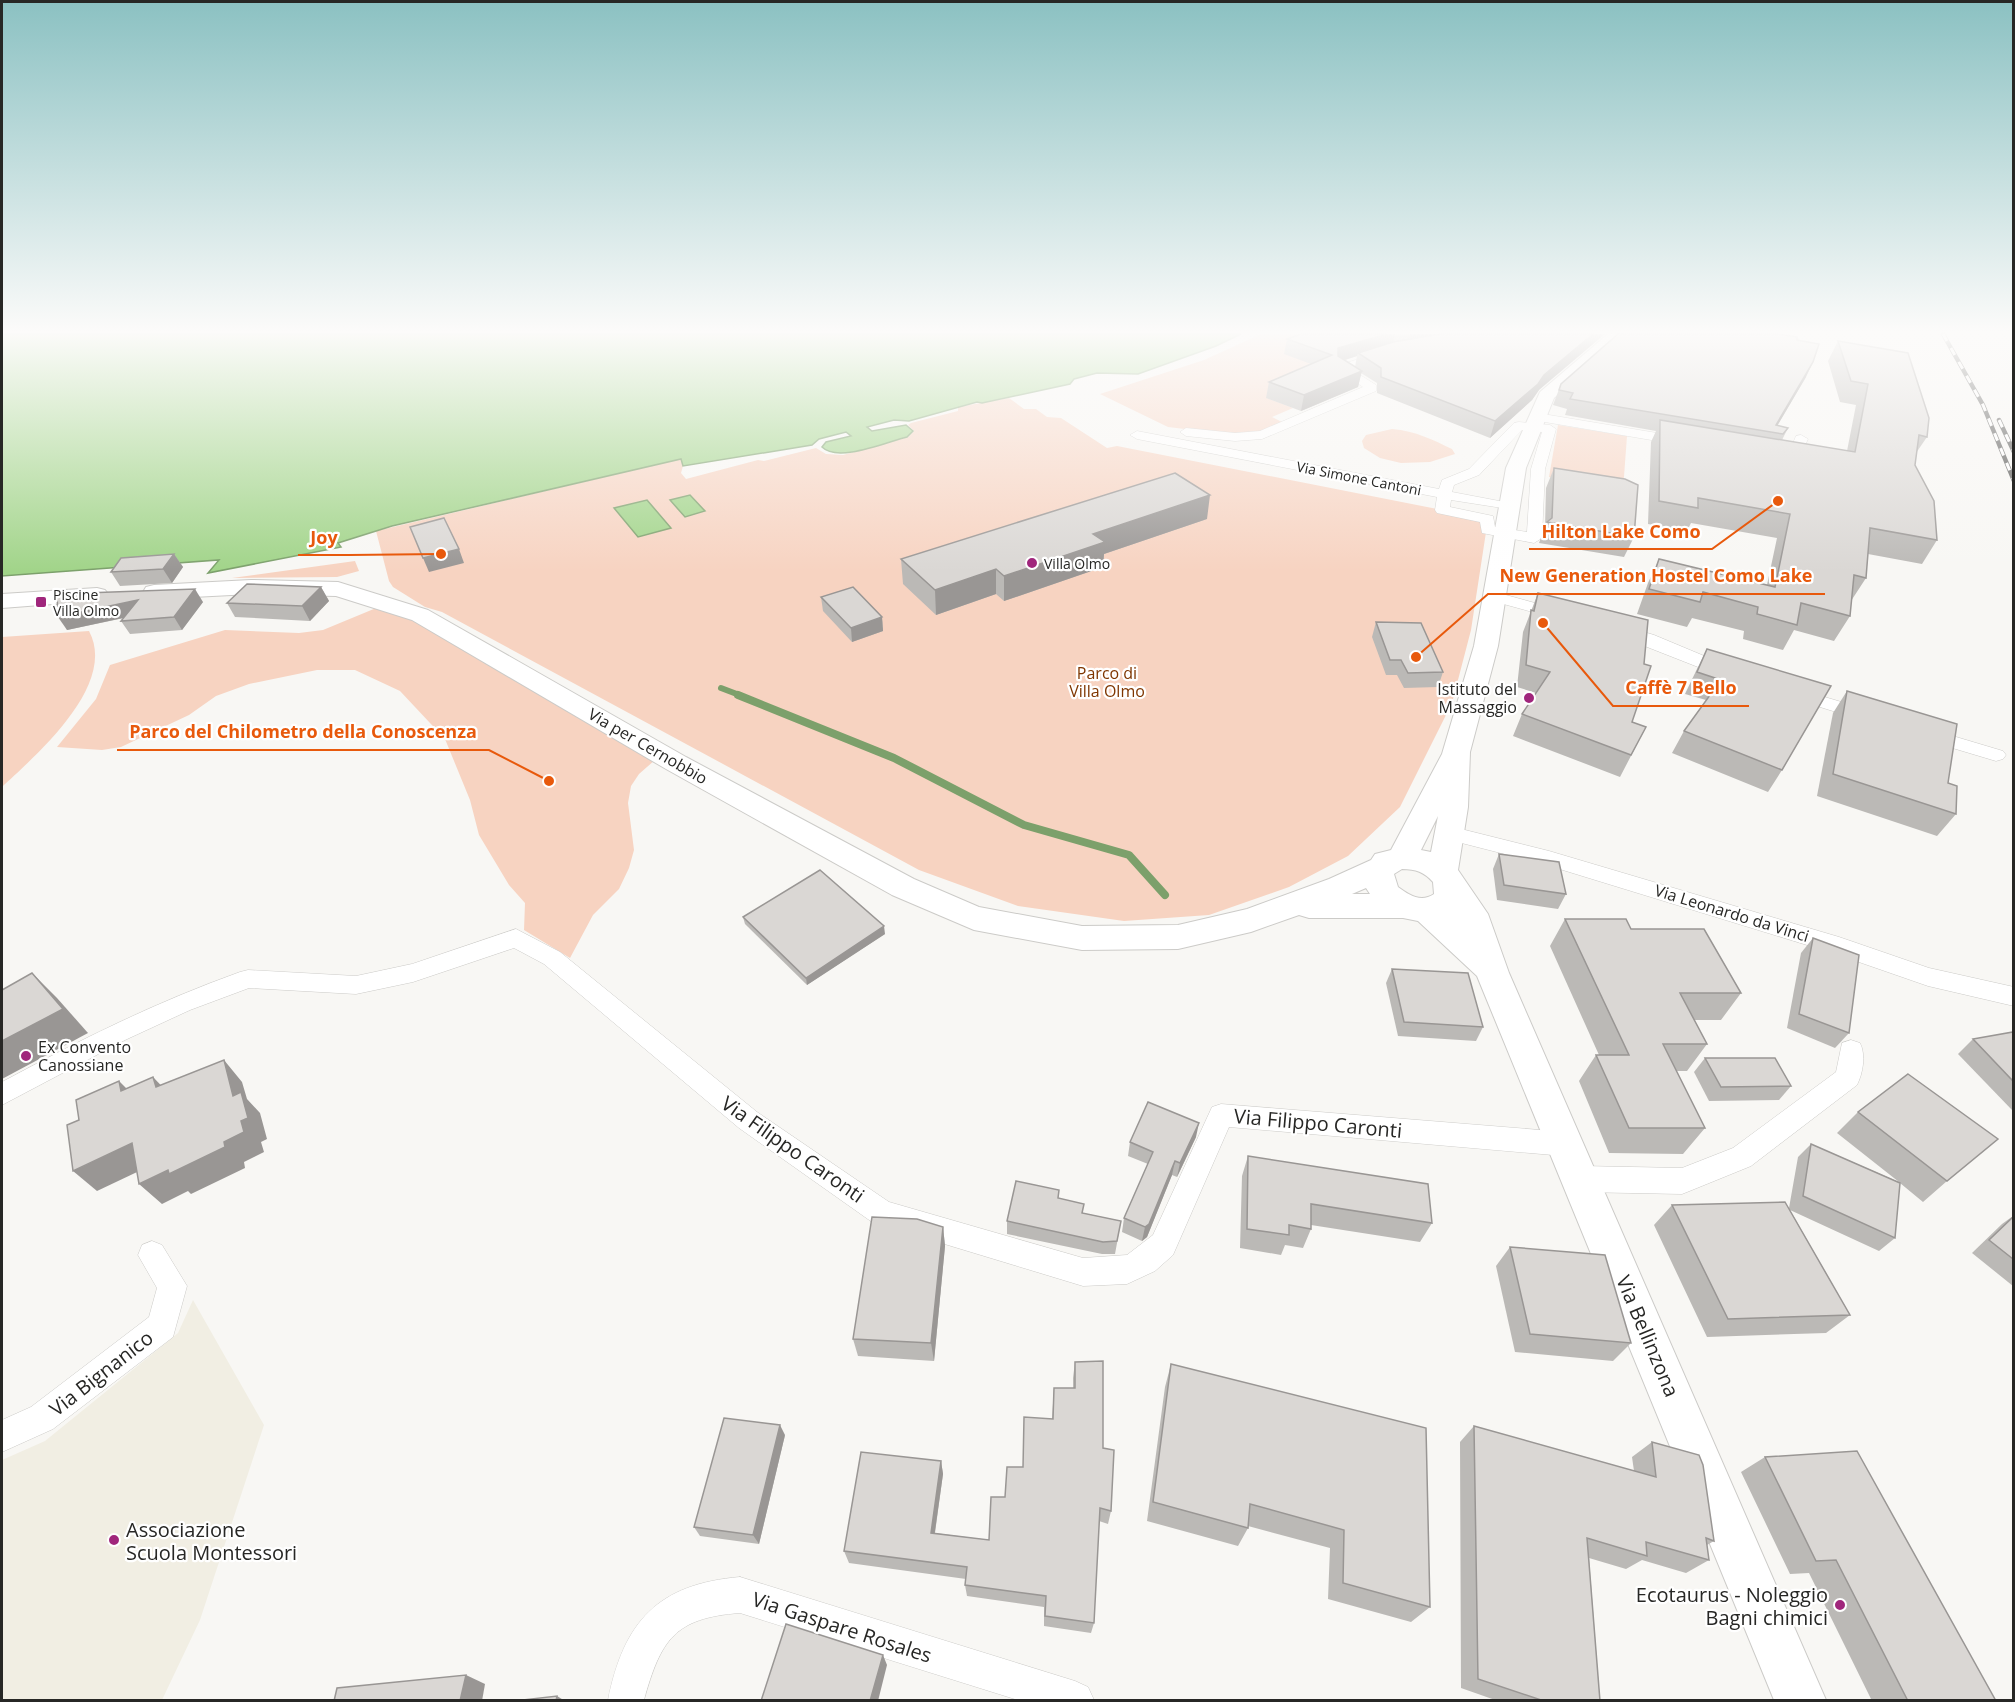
<svg xmlns="http://www.w3.org/2000/svg" width="2015" height="1702" font-family="'Open Sans',sans-serif">
  <style>
    .built { fill: #f1eee3 }
    .green { fill: #f7d3c1 }
    .water { fill: #a1d489; stroke: #7ca06b; stroke-width: 1.5 }
    .lines { fill: none; stroke-linecap: round; stroke-linejoin: round }
    .stream-far1 { stroke: #7ca06b; stroke-width: 6 }
    .stream { stroke: #7ca06b; stroke-width: 8 }
    .street-casing { stroke: #cccbc8; stroke-width: 1 }
    .secondary-casing { stroke: #cccbc8; stroke-width: 2 }
    .street { fill: #fff; fill-rule: evenodd }
    .secondary { fill: #fff; fill-rule: evenodd }
    .rail-casing { stroke: #494947; stroke-width: 4.5 }
    .rail { stroke: #fff; stroke-width: 3; stroke-dasharray: 8; stroke-linecap: butt }
    .wall { fill: #bbb9b6; fill-rule: evenodd }
    .shaded-wall { fill: #999694 }
    .building { fill: #dad7d4; stroke: #999694; stroke-width: 1.5 }
    .poi-dot { fill: #a0267c; stroke: #fff; stroke-width: 2 }
    .labels { text-anchor: middle; dominant-baseline: central; stroke-width: 4.5; stroke-linejoin: round; paint-order: stroke }
    .far-street-label { font-size: 14px; fill: #272725; stroke: #fff }
    .far-poi-label { font-size: 14px; fill: #272725; stroke: #fff; text-anchor: start }
    .park-label { font-size: 16px; fill: #7f3600; stroke: #fff }
    .poi-label { font-size: 16px; fill: #272725; stroke: #fff; text-anchor: end }
    .street-label { font-size: 16px; fill: #272725; stroke: #fff }
    .near-street-label { font-size: 20px; fill: #272725; stroke: #fff }
    .near-poi-label { font-size: 20px; fill: #272725; stroke: #fff; text-anchor: start }
    .leader { fill: none; stroke: #e8590c; stroke-width: 2 }
    .callout-dot { fill: #e8590c; stroke: #fff; stroke-width: 2 }
    .callout-label { font-size: 18px; text-anchor: middle; font-weight: bold; fill: #e8590c; stroke: #fff; stroke-width: 4.5; stroke-linejoin: round; paint-order: stroke }
  </style>
  <rect width="100%" height="100%" fill="#f8f7f4"/>
  <polygon class="built" points="193,1300 264,1425 200,1620 162,1700 2,1700 2,1460 45,1441 178,1333"/>
  <g class="green">
    <polygon points="1261,334 1354,334 1329,371 1267,398 1293,408 1272,417 1284,423 1267,431 1235,435 1168,427 1100,394 1204,360"/>
    <polygon points="1009,398 1024,409 1036,409 1047,417 1061,418 1107,448 1117,446 1488,519 1471,630 1452,703 1400,807 1348,856 1289,887 1209,915 1124,921 1018,906 919,870 442,612 425,607 393,587 389,581 376,531 681,459 683,466 681,473 686,479 758,460 764,461 816,448 826,454 843,455 908,437 914,431 908,425 911,423 958,411 958,407"/>
    <polygon points="1558,425 1627,436 1623,490 1549,477"/>
    <path d="M1392,429C1416,431 1433,440 1452,449L1455,454L1430,462L1401,463L1380,458L1364,448L1362,441L1366,435Z"/>
    <polygon points="355,561 359,571 337,577 232,578"/>
    <polygon points="381,606 413,618 655,760 639,774 631,786 628,803 634,850 629,868 619,889 593,915 570,958 524,930 525,903 509,885 479,835 470,800 445,739 400,691 355,670 317,670 249,684 216,696 189,715 121,747 102,750 57,747 96,699 110,665 225,630 299,633 323,630"/>
    <path d="M89,631C118,685 36,755 2,787V637Z"/>
  </g>
  <g class="water">
    <path d="M2,334H1241L1216,346L1138,374L1097,373L1074,379L1070,384L982,403L977,402L909,421L894,420L867,427L872,431L906,425L913,431L907,437C886,442 838,463 822,447L826,442L851,436L846,432L819,439L812,445L683,466L681,459L392,526L338,543L341,547L208,573L219,560L2,576Z"/>
    <polygon points="690,495 705,511 685,517 670,500"/>
    <polygon points="647,500 671,528 638,537 614,508"/>
  </g>
  <g class="lines">
    <polyline class="stream-far1" points="721,688 742,696"/>
    <polyline class="stream" points="738,695 894,758 1024,825 1129,855 1165,895"/>
    <g class="street-casing">
      <g id="street">
        <polygon points="1381,352 1387,355 1385,357 1349,368 1376,385 1376,391 1262,439 1235,441 1186,436 1180,432 1186,428 1235,433 1260,431 1363,387 1334,367"/>
        <polygon points="1537,413 1681,437 1688,441 1681,445 1533,420 1533,414"/>
        <path d="M1519,422L1550,425L1556,429L1545,469L1542,538L1534,543L1482,533L1480,522L1437,513L1435,510L1437,497L1137,439L1130,435L1137,431L1439,489L1442,480L1469,469L1514,423ZM1522,430L1542,432L1531,469L1527,532L1495,527L1493,516L1450,507L1451,500L1515,510L1517,507L1515,504L1452,492L1454,485L1479,475Z"/>
        <polygon points="1801,435 1808,439 1800,456 1772,459 1772,453 1790,450 1796,436"/>
        <polygon points="1495,592 1564,611 1566,614 1558,619 1489,600 1487,597"/>
        <polygon points="1620,625 1654,635 1733,668 1736,672 1733,676 1721,676 1614,634 1612,630"/>
        <polygon points="1794,688 1872,711 1874,715 1865,721 1788,697 1785,693 1788,689"/>
        <polygon points="1926,728 2003,751 2006,755 2003,759 1996,761 1919,738 1917,734 1919,730"/>
        <polygon points="1449,826 1549,851 1839,937 1929,968 2014,987 2014,1006 1928,986 1833,953 1540,863 1442,838 1439,833 1442,828"/>
        <path d="M516,929L560,952L757,1112L889,1202L1083,1258L1127,1255L1153,1235L1212,1107L1221,1104L1565,1132L1574,1136L1578,1144L1574,1152L1565,1156L1229,1127L1173,1255L1155,1271L1127,1284L1083,1286L872,1222L739,1128L544,964L514,948L413,982L356,994L249,988L190,1010L125,1040L2,1105V1082C80,1040 156,1002 240,972L248,970L356,976L412,964Z"/>
        <path d="M1851,1040L1860,1043C1866,1055 1863,1073 1857,1085L1751,1166L1692,1190L1682,1194L1580,1192L1570,1188L1566,1179L1570,1170L1580,1166L1682,1168L1733,1148L1836,1072L1842,1043Z"/>
        <polygon points="152,1241 162,1245 187,1286 173,1337 53,1429 2,1452 2,1420 31,1407 149,1317 157,1288 138,1255 142,1245"/>
        <path d="M740,1577L1075,1681L1088,1687L1094,1700H1018L740,1613C674,1618 661,1640 644,1700H608C624,1621 658,1584 740,1577Z"/>
      </g>
    </g>
    <g class="secondary-casing">
      <g id="secondary">
        <path d="M1608,334H1625L1554,398L1526,468L1498,646L1470,752L1468,807L1458,870L1488,914L1509,973L1826,1700H1774L1477,976L1418,921L1403,918H1309L1299,915L1251,932L1178,949L1082,950L974,930L892,895L666,769L412,620L336,596L251,594L154,599L146,597L143,592L146,587L154,585L251,580L338,582L428,610L686,757L914,879L979,907L1082,926L1178,925L1247,909L1329,879L1371,860L1375,854L1391,850L1442,754L1474,646L1506,468L1540,392ZM1438,816L1431,852L1421,850ZM1402,869C1416,869 1424,872 1433,882L1434,894C1421,903 1409,895 1398,887L1394,874ZM1366,888L1370,894H1352Z"/>
        <polygon points="97,588 105,590 109,595 105,600 2,608 2,594"/>
      </g>
    </g>
    <use href="#street" class="street"/>
    <use href="#secondary" class="secondary"/>
    <g class="rail-casing">
      <g id="rail">
        <polyline points="1943,334 1983,405 2014,481"/>
        <polyline points="1999,420 2014,452"/>
      </g>
    </g>
    <use href="#rail" class="rail"/>
  </g>
  <g class="wall">
    <path d="M1301,334H1437L1433,335L1539,390L1532,400L1490,438L1377,393V383L1361,373L1358,387L1301,411L1266,398L1269,382L1311,364L1284,354L1287,339ZM1357,356L1355,367L1345,360Z"/>
    <polygon points="1797,340 1806,377 1777,426 1788,428 1782,440 1847,451 1856,405 1840,402 1828,361 1838,341 1927,437 1916,453 1915,465 1937,540 1922,564 1868,554 1866,578 1851,601 1850,616 1834,641 1794,630 1783,650 1743,639 1744,631 1692,618 1687,627 1637,614 1648,583 1659,559 1767,585 1777,538 1691,523 1687,531 1648,524 1651,442 1656,431 1565,415 1567,409 1553,405 1561,384"/>
    <polygon points="1554,468 1634,537 1624,557 1539,543 1545,527 1546,488"/>
    <polygon points="1207,519 1104,554 1103,567 1004,601 996,594 936,615 903,584 901,559"/>
    <polygon points="174,554 183,567 172,583 120,586 111,572"/>
    <polygon points="321,587 329,601 310,621 235,617 227,603"/>
    <polygon points="1538,593 1632,722 1646,727 1620,777 1513,736 1522,714 1536,693 1517,687 1523,632"/>
    <polygon points="57,594 203,602 182,630 130,634 121,621 124,618 67,630"/>
    <polygon points="821,597 882,617 883,631 852,642 823,611"/>
    <polygon points="1376,622 1443,672 1438,687 1404,688 1397,675 1386,675 1372,637"/>
    <polygon points="1707,649 1782,770 1768,792 1672,753 1684,731 1706,700 1685,694 1696,671"/>
    <polygon points="1847,691 1956,814 1937,836 1817,796 1833,713"/>
    <polygon points="1499,854 1566,894 1558,909 1497,900 1493,869"/>
    <polygon points="743,917 885,934 807,985 745,924"/>
    <polygon points="1565,919 1631,929 1741,993 1721,1020 1694,1020 1707,1044 1687,1071 1676,1071 1705,1128 1683,1154 1609,1153 1579,1081 1596,1055 1599,1055 1550,946"/>
    <polygon points="1813,938 1849,1033 1835,1048 1787,1028 1801,953"/>
    <polygon points="1392,969 1483,1027 1476,1041 1398,1036 1386,983"/>
    <polygon points="2013,1032 2013,1111 1958,1054 1973,1039"/>
    <polygon points="1705,1058 1791,1086 1779,1100 1709,1101 1694,1072"/>
    <polygon points="1858,1112 1947,1181 1923,1202 1900,1183 1895,1238 1879,1251 1790,1210 1850,1315 1826,1333 1707,1337 1654,1225 1672,1205 1789,1208 1798,1157 1811,1144 1899,1182 1837,1133"/>
    <polygon points="1196,1137 1177,1177 1172,1175 1147,1237 1142,1241 1122,1232 1124,1218 1148,1164 1128,1156 1130,1142"/>
    <polygon points="1248,1156 1432,1223 1420,1242 1311,1225 1311,1229 1303,1248 1285,1245 1281,1255 1240,1248 1242,1176"/>
    <polygon points="1059,1199 1083,1213 1121,1221 1115,1254 1102,1254 1007,1234 1007,1221"/>
    <polygon points="2013,1216 2013,1286 1972,1253 2002,1224"/>
    <polygon points="943,1227 945,1246 934,1361 858,1356 853,1339"/>
    <polygon points="1510,1247 1631,1343 1613,1361 1515,1352 1496,1266"/>
    <polygon points="1075,1362 1103,1448 1111,1511 1108,1524 1099,1521 1094,1623 1091,1633 1044,1626 1044,1607 967,1596 965,1585 966,1579 849,1563 844,1551 941,1461 943,1474 935,1533 989,1540 1023,1467 1052,1419 1054,1388 1073,1388 1073,1378"/>
    <polygon points="1171,1364 1430,1607 1411,1622 1328,1599 1330,1548 1248,1526 1248,1528 1238,1546 1147,1521 1165,1387"/>
    <polygon points="1474,1426 1634,1471 1632,1457 1652,1442 1714,1541 1707,1545 1709,1560 1686,1573 1642,1560 1626,1569 1589,1558 1600,1701 1498,1701 1461,1688 1460,1442"/>
    <polygon points="785,1435 759,1544 700,1536 694,1527"/>
    <polygon points="1765,1457 1996,1701 1872,1701 1809,1573 1790,1574 1741,1472"/>
  </g>
  <g class="shaded-wall">
    <polygon points="1387,334 1395,334 1392,346 1358,353 1357,356 1335,363 1338,348"/>
    <polygon points="1410,334 1437,334 1407,346"/>
    <polygon points="1593,334 1605,334 1539,390 1532,400 1490,438 1495,421 1544,375"/>
    <polygon points="1813,362 1806,377 1773,433 1776,425"/>
    <polygon points="1362,371 1358,387 1301,411 1304,395"/>
    <polygon points="1210,495 1207,519 1104,554 1103,567 1004,601 1004,576 1093,534"/>
    <polygon points="459,549 464,563 429,572 423,558"/>
    <polygon points="174,554 183,567 172,583 163,569"/>
    <polygon points="996,569 996,594 936,615 935,590"/>
    <polygon points="321,587 329,601 310,621 302,606"/>
    <polygon points="195,589 203,602 182,630 174,617"/>
    <polygon points="138,600 146,613 67,630 58,617"/>
    <polygon points="882,617 883,631 852,642 851,628"/>
    <polygon points="884,926 885,934 807,985 806,978"/>
    <polygon points="32,973 57,998 88,1033 2,1079 2,1041"/>
    <polygon points="224,1060 242,1082 247,1099 260,1113 267,1139 261,1142 264,1152 244,1162 245,1168 191,1194 188,1191 162,1204 139,1184 224,1142 233,1096"/>
    <polygon points="153,1077 174,1099 156,1087"/>
    <polygon points="119,1081 140,1102 121,1091"/>
    <polygon points="1199,1123 1196,1137 1177,1177 1180,1163"/>
    <polygon points="132,1143 154,1164 97,1191 73,1171"/>
    <polygon points="1175,1161 1172,1175 1147,1237 1142,1241 1145,1227"/>
    <polygon points="943,1227 945,1246 934,1361 931,1343"/>
    <polygon points="780,1425 785,1435 759,1544 753,1535"/>
    <polygon points="941,1461 943,1474 933,1545 931,1533"/>
    <polygon points="883,1655 887,1665 878,1701 870,1701"/>
    <polygon points="466,1675 485,1684 482,1701 460,1701"/>
    <polygon points="557,1696 565,1701 556,1701"/>
  </g>
  <g class="building">
    <polygon points="1301,334 1387,334 1338,348 1338,356 1362,371 1304,395 1269,382 1332,355 1287,339"/>
    <polygon points="1440,334 1593,334 1544,375 1538,384 1495,421 1381,377 1381,368 1358,353 1393,342"/>
    <polygon points="1618,334 1778,334 1797,337 1797,340 1819,344 1813,362 1776,425 1788,428 1783,434 1570,399 1573,393 1559,390 1561,384"/>
    <polygon points="1838,341 1908,353 1929,418 1927,437 1919,435 1915,465 1934,501 1937,540 1870,528 1866,578 1854,575 1850,616 1801,603 1797,625 1757,614 1758,607 1703,592 1700,602 1649,589 1659,559 1775,587 1790,514 1698,498 1698,508 1659,501 1660,420 1855,452 1868,384 1851,381"/>
    <polygon points="1554,468 1625,479 1638,485 1634,537 1547,522 1552,518"/>
    <polygon points="1175,473 1210,495 1093,534 1105,542 1004,576 996,569 935,590 901,559"/>
    <polygon points="444,518 459,549 423,558 410,527"/>
    <polygon points="174,554 163,569 111,572 121,558"/>
    <polygon points="247,584 321,587 302,606 227,603"/>
    <polygon points="853,587 882,617 851,628 821,597"/>
    <polygon points="195,589 174,617 121,621 138,600 58,617 57,594"/>
    <polygon points="1538,593 1648,620 1644,664 1651,666 1632,722 1646,727 1631,755 1522,714 1550,672 1526,665 1531,610 1534,611"/>
    <polygon points="1376,622 1421,623 1443,672 1408,673 1401,660 1390,660"/>
    <polygon points="1707,649 1831,686 1782,770 1684,731 1721,680 1697,672"/>
    <polygon points="1847,691 1957,724 1948,783 1957,786 1956,814 1833,774"/>
    <polygon points="1499,854 1559,862 1566,894 1504,885"/>
    <polygon points="820,870 884,926 806,978 743,917"/>
    <polygon points="1565,919 1626,919 1631,929 1704,929 1741,993 1680,993 1707,1044 1663,1044 1705,1128 1629,1128 1596,1055 1629,1055"/>
    <polygon points="1813,938 1859,955 1849,1033 1799,1014"/>
    <polygon points="1392,969 1468,973 1483,1027 1404,1022"/>
    <polygon points="32,973 63,1009 2,1041 2,990"/>
    <polygon points="2013,1032 2013,1081 1973,1039"/>
    <polygon points="1705,1058 1775,1058 1791,1086 1721,1087"/>
    <polygon points="224,1060 233,1096 241,1092 248,1118 241,1121 244,1132 224,1142 225,1147 169,1174 168,1170 139,1184 132,1143 73,1171 67,1125 79,1120 76,1100 119,1081 121,1091 153,1077 156,1087"/>
    <polygon points="1908,1074 1998,1139 1947,1181 1858,1112"/>
    <polygon points="1148,1102 1199,1123 1180,1163 1175,1161 1149,1224 1145,1227 1124,1218 1153,1152 1130,1142"/>
    <polygon points="1811,1144 1900,1183 1895,1238 1803,1196"/>
    <polygon points="1248,1156 1428,1184 1432,1223 1311,1204 1311,1229 1289,1225 1289,1235 1247,1229"/>
    <polygon points="1016,1181 1059,1190 1058,1198 1084,1204 1082,1213 1121,1221 1117,1241 1103,1242 1007,1221"/>
    <polygon points="1785,1202 1850,1315 1728,1319 1672,1205"/>
    <polygon points="872,1217 917,1219 943,1227 931,1343 853,1339"/>
    <polygon points="2013,1217 2013,1259 1989,1240"/>
    <polygon points="1510,1247 1605,1255 1631,1343 1530,1334"/>
    <polygon points="1103,1361 1103,1448 1114,1450 1111,1511 1100,1508 1094,1623 1045,1616 1046,1596 965,1585 967,1567 844,1551 861,1452 941,1461 931,1533 989,1540 991,1497 1005,1497 1007,1467 1023,1467 1024,1417 1053,1419 1054,1388 1075,1388 1075,1362"/>
    <polygon points="1171,1364 1426,1428 1430,1607 1343,1583 1344,1530 1250,1504 1248,1528 1153,1502"/>
    <polygon points="724,1418 780,1425 753,1535 694,1527"/>
    <polygon points="1474,1426 1656,1477 1652,1442 1699,1455 1703,1465 1714,1541 1706,1538 1709,1560 1646,1542 1647,1556 1587,1538 1600,1701 1544,1701 1478,1679"/>
    <polygon points="1857,1451 1996,1701 1908,1701 1836,1560 1816,1561 1765,1457"/>
    <polygon points="786,1624 883,1655 870,1701 761,1701"/>
    <polygon points="466,1675 460,1701 334,1701 337,1688"/>
    <polygon points="557,1696 556,1701 514,1701"/>
  </g>
  <linearGradient id="sky" x2="0" y2="1"><stop stop-color="#8bc1c2"/><stop offset="0.58" stop-color="#fcfbfa"/><stop offset="1" stop-color="#fcfbfa" stop-opacity="0"/></linearGradient>
  <rect width="2015" height="572" fill="url(#sky)"/>
  <g class="poi-dot">
    <circle cx="1032" cy="563" r="6"/>
    <rect x="35" y="596" width="12" height="12" rx="3"/>
    <circle cx="1529" cy="698" r="6"/>
    <circle cx="26" cy="1056" r="6"/>
    <circle cx="114" cy="1540" r="6"/>
    <circle cx="1840" cy="1605" r="6"/>
  </g>
  <g class="labels">
    <g class="far-street-label">
      <text transform="translate(1359 478) rotate(11)">Via Simone Cantoni</text>
    </g>
    <g class="far-poi-label">
      <text x="1044" y="563">Villa Olmo</text>
      <text x="53" y="594">Piscine<tspan x="53" dy="16">Villa Olmo</tspan></text>
    </g>
    <g class="park-label">
      <text x="1107" y="673">Parco di<tspan x="1107" dy="18">Villa Olmo</tspan></text>
    </g>
    <g class="poi-label">
      <text x="1517" y="689">Istituto del<tspan x="1517" dy="18">Massaggio</tspan></text>
      <text x="38" y="1047" text-anchor="start">Ex Convento<tspan x="38" dy="18">Canossiane</tspan></text>
    </g>
    <g class="street-label">
      <text transform="translate(648 746) rotate(30)">Via per Cernobbio</text>
      <text transform="translate(1732 913) rotate(17)">Via Leonardo da Vinci</text>
    </g>
    <g class="near-street-label">
      <text transform="translate(1318 1123) rotate(5)">Via Filippo Caronti</text>
      <text transform="translate(793 1149) rotate(35)">Via Filippo Caronti</text>
      <text transform="translate(1648 1336) rotate(67)">Via Bellinzona</text>
      <text transform="translate(101 1373) rotate(-38)">Via Bignanico</text>
      <text transform="translate(842 1627) rotate(18)">Via Gaspare Rosales</text>
    </g>
    <g class="near-poi-label">
      <text x="126" y="1529">Associazione<tspan x="126" dy="23">Scuola Montessori</tspan></text>
      <text x="1828" y="1594" text-anchor="end">Ecotaurus - Noleggio<tspan x="1828" dy="23">Bagni chimici</tspan></text>
    </g>
  </g>
  <path class="leader" d="M1778 501L1712 549H1529M441 554L349 555H298M1416 657L1488 594H1825M1543 623L1613 706H1749M549 781L489 750H117"/>
  <g class="callout-dot">
    <circle cx="1778" cy="501" r="6"/>
    <circle cx="441" cy="554" r="6"/>
    <circle cx="1416" cy="657" r="6"/>
    <circle cx="1543" cy="623" r="6"/>
    <circle cx="549" cy="781" r="6"/>
  </g>
  <g class="callout-label">
    <text x="1621" y="538">Hilton Lake Como</text>
    <text x="324" y="544">Joy</text>
    <text x="1656" y="582">New Generation Hostel Como Lake</text>
    <text x="1681" y="694">Caffè 7 Bello</text>
    <text x="303" y="738">Parco del Chilometro della Conoscenza</text>
  </g>
  <rect width="2015" height="1702" fill="none" stroke="#272725" stroke-width="6"/>
</svg>
